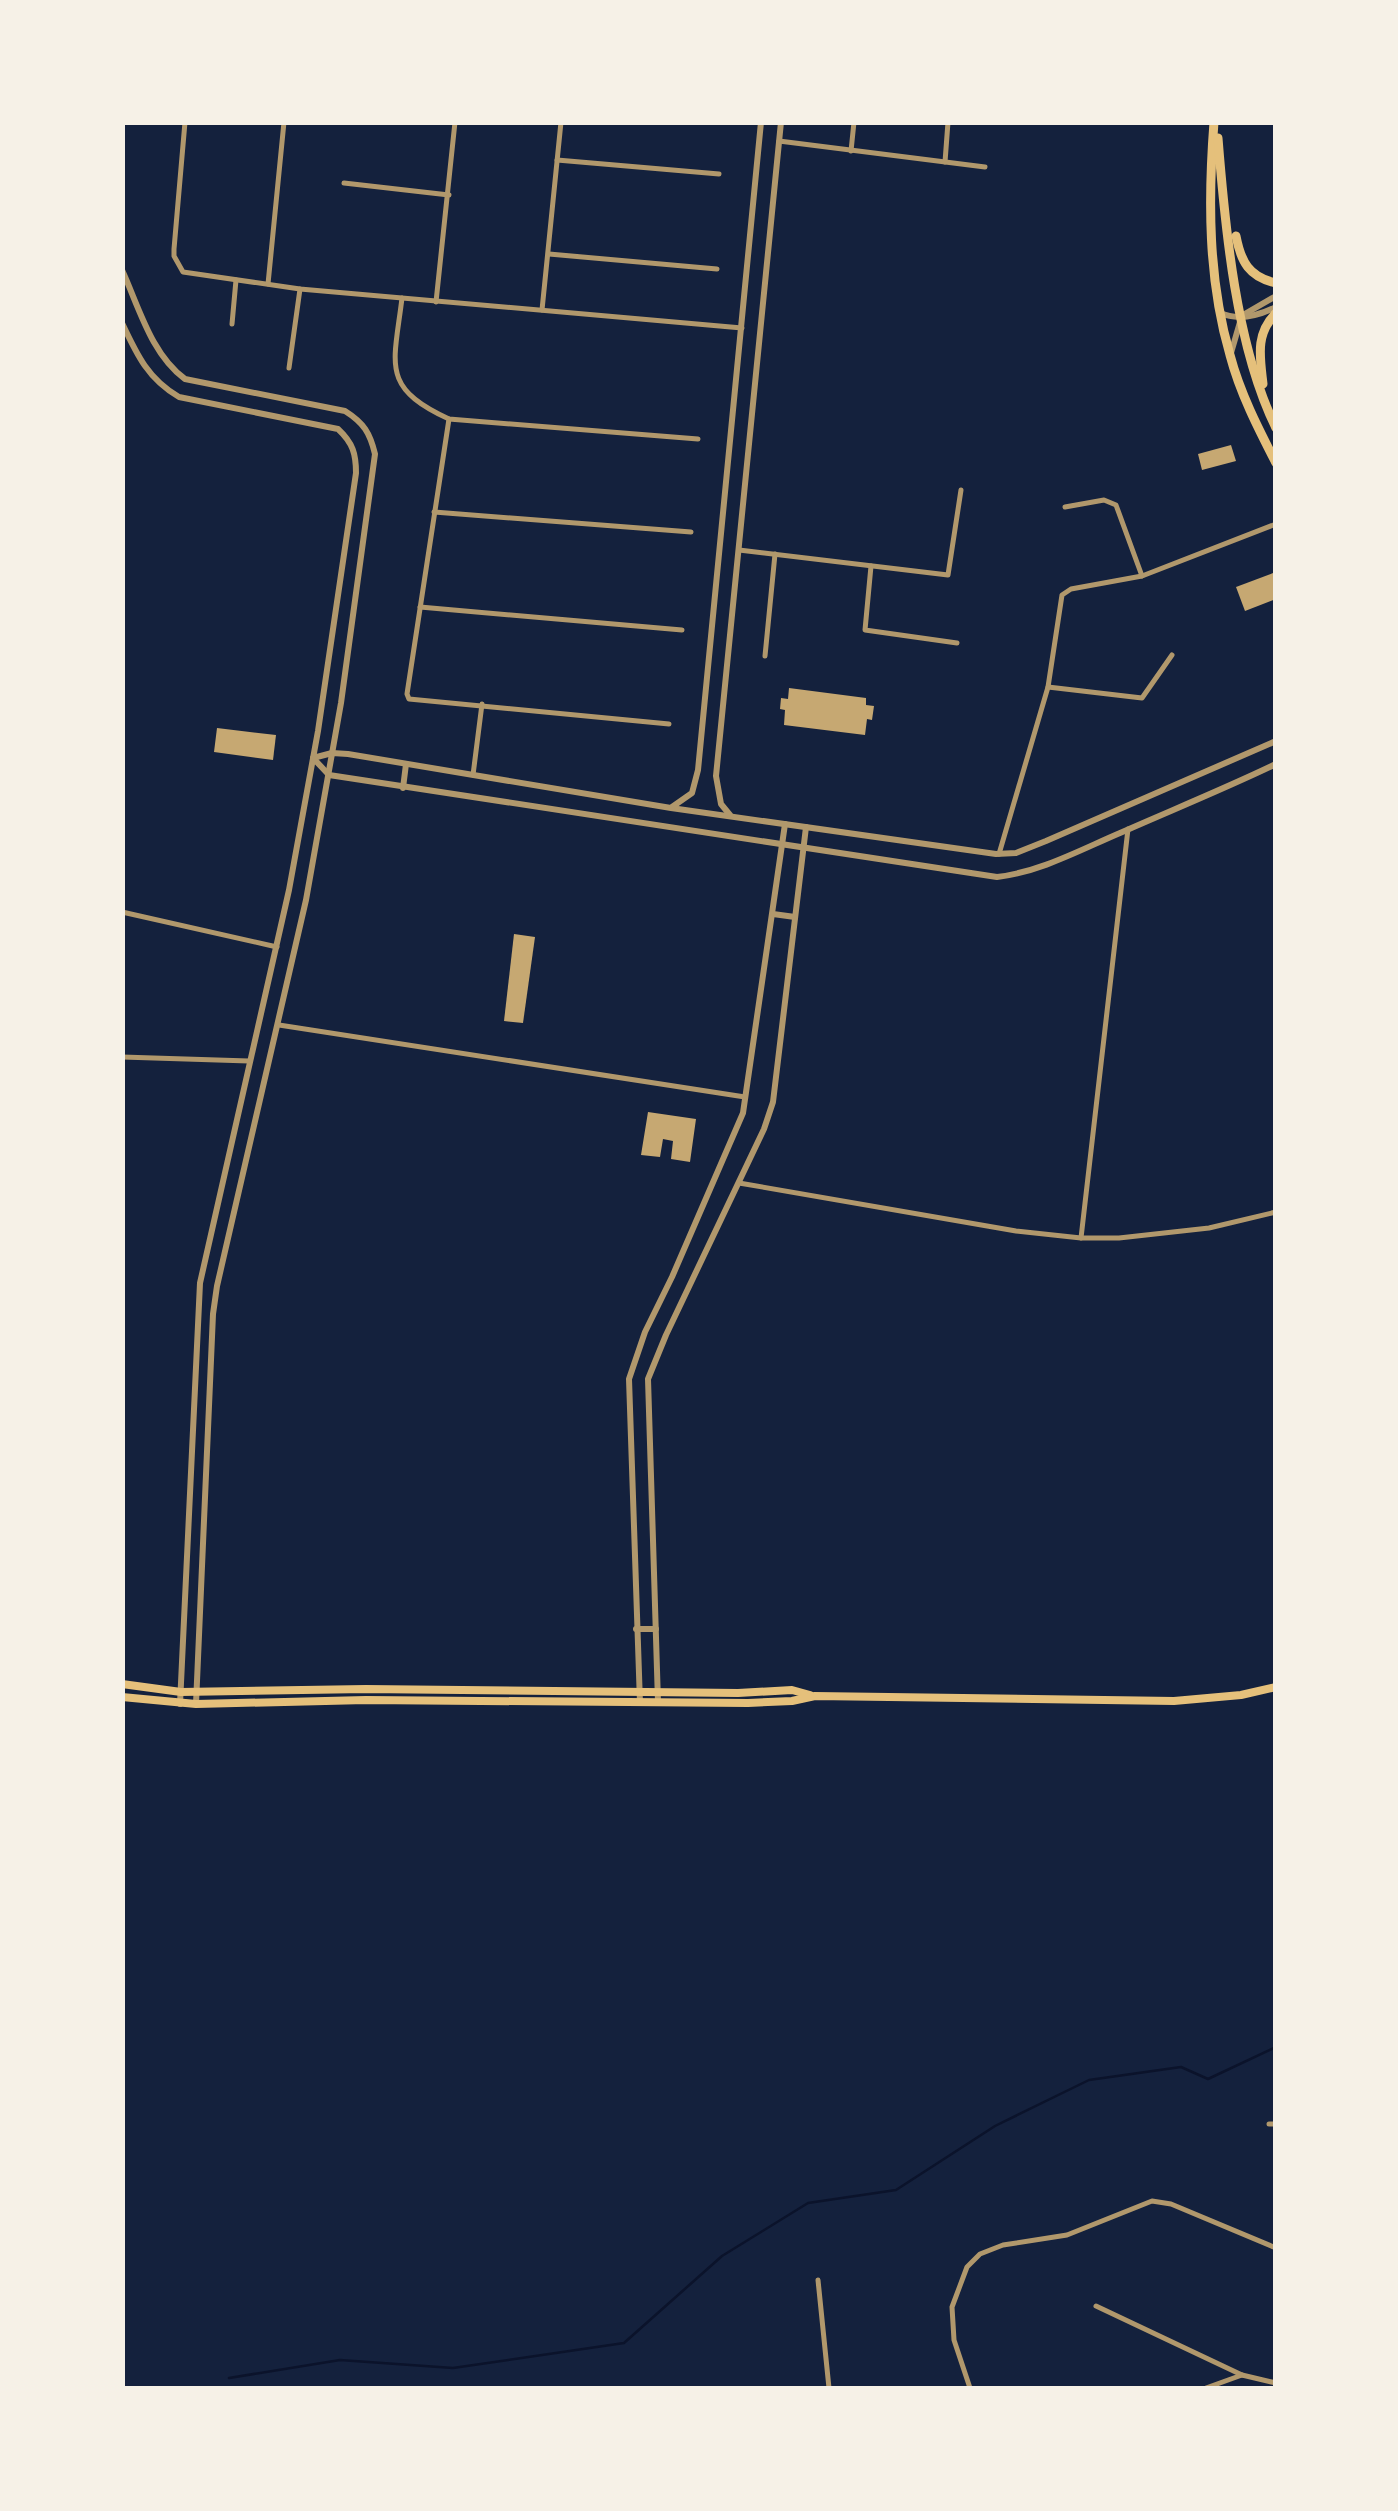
<svg xmlns="http://www.w3.org/2000/svg" width="1398" height="2511" font-family="'Source Serif 4',serif">
  <style>
    .lines { fill: none; stroke-linecap: round; stroke-linejoin: round }
    .stream { stroke: #0b132b; stroke-width: 2.5 }
    .building { fill: #c6a872 }
    .minor { stroke: #b1986c; stroke-width: 5 }
    .tertiary { stroke: #b1986c; stroke-width: 6 }
    .secondary { stroke: #e5c07b; stroke-width: 8 }
    .primary { stroke: #e5c07b; stroke-width: 9 }
  </style>
  <rect width="100%" height="100%" fill="#14213d"/>
  <g class="lines">
    <polyline class="stream" points="229,2378 340,2360 453,2368 624,2343 722,2256 808,2203 896,2190 995,2126 1089,2080 1181,2067 1208,2079 1276,2047"/>
  </g>
  <g class="building">
    <polygon points="1231,445 1236,461 1202,470 1198,454"/>
    <polygon points="1273,573 1276,599 1245,611 1236,587"/>
    <polygon points="789,688 866,698 866,705 874,706 872,720 867,719 865,735 784,725 785,710 780,709 781,698 788,699"/>
    <polygon points="217,728 276,735 273,760 214,752"/>
    <polygon points="514,934 535,937 523,1023 504,1021"/>
    <polygon points="648,1112 696,1119 690,1162 671,1159 673,1141 663,1139 660,1157 641,1155"/>
  </g>
  <g class="lines">
    <g class="minor">
      <polyline points="185,122 174,249 174,256 183,272 300,289 742,328"/>
      <polyline points="779,141 985,167"/>
      <polyline points="851,151 854,122"/>
      <polyline points="557,160 719,174"/>
      <polyline points="945,162 948,122"/>
      <polyline points="344,183 449,195"/>
      <polyline points="549,254 717,269"/>
      <polyline points="268,284 284,122"/>
      <path d="M402,298C394,365 380,387 449,419L698,439"/>
      <polyline points="436,302 455,122"/>
      <polyline points="542,310 561,122"/>
      <polyline points="232,324 236,280"/>
      <polyline points="289,368 300,289"/>
      <polyline points="449,419 407,694 409,699 669,724"/>
      <polyline points="1065,507 1104,500 1116,505 1142,576"/>
      <polyline points="434,512 691,532"/>
      <polyline points="739,550 948,575 961,490"/>
      <polyline points="871,566 865,630 957,643"/>
      <polyline points="420,607 682,630"/>
      <polyline points="765,656 775,554"/>
      <polyline points="1048,687 1142,698 1172,655"/>
      <polyline points="473,775 482,704"/>
      <polyline points="999,854 1048,687 1062,595 1071,589 1142,576 1276,524"/>
      <polyline points="122,912 277,947"/>
      <polyline points="279,1025 745,1097"/>
      <polyline points="122,1057 249,1061"/>
      <polyline points="739,1183 1016,1231 1081,1238 1119,1238 1209,1228 1276,1212"/>
      <polyline points="1081,1238 1128,829"/>
      <polyline points="1269,2124 1276,2124"/>
      <polyline points="818,2280 829,2388"/>
      <polyline points="1096,2306 1242,2375"/>
      <polyline points="970,2388 954,2340 952,2307 967,2267 980,2254 1003,2245 1067,2235 1152,2201 1171,2204 1276,2248"/>
      <polyline points="1206,2388 1242,2375 1276,2383"/>
    </g>
    <g class="tertiary">
      <path d="M122,270C139,307 151,354 185,379L345,411C364,423 370,433 375,454L341,703L306,900L217,1286L213,1314L196,1704"/>
      <path d="M1220,313C1239,321 1258,316 1276,307"/>
      <polyline points="1243,315 1276,296"/>
      <path d="M122,323C137,355 148,379 179,397L338,429C353,443 356,454 356,473L318,731L289,890L200,1283L180,1704"/>
      <polyline points="1231,353 1240,322"/>
      <polyline points="313,758 332,753 348,754 671,808 996,854 1016,853 1046,841 1276,741"/>
      <path d="M314,759L329,775L997,877C1040,872 1080,850 1120,833C1172,810 1224,789 1276,764"/>
      <polyline points="403,788 406,764"/>
      <polyline points="672,807 692,793 698,770 761,122"/>
      <polyline points="730,815 721,804 716,776 781,122"/>
      <polyline points="773,914 795,917"/>
      <polyline points="636,1629 656,1629"/>
      <polyline points="658,1702 648,1379 666,1335 764,1129 773,1102 806,827"/>
      <polyline points="640,1703 629,1379 645,1332 672,1277 743,1113 785,824"/>
    </g>
    <g class="secondary">
      <polyline points="122,1684 181,1692 366,1689 738,1693 792,1690 810,1695"/>
      <polyline points="122,1697 196,1704 366,1700 748,1703 792,1701 815,1696 1174,1701 1241,1695 1276,1687"/>
    </g>
    <g class="primary">
      <path d="M1214,122C1208,200 1208,280 1230,355C1240,393 1258,428 1276,463"/>
      <path d="M1218,138C1225,227 1236,347 1276,428"/>
      <path d="M1236,236C1241,262 1249,277 1276,283"/>
      <path d="M1263,384C1260,357 1255,334 1276,313"/>
    </g>
  </g>
  <rect width="1398" height="2511" fill="none" stroke="#f6f1e7" stroke-width="250"/>
</svg>
